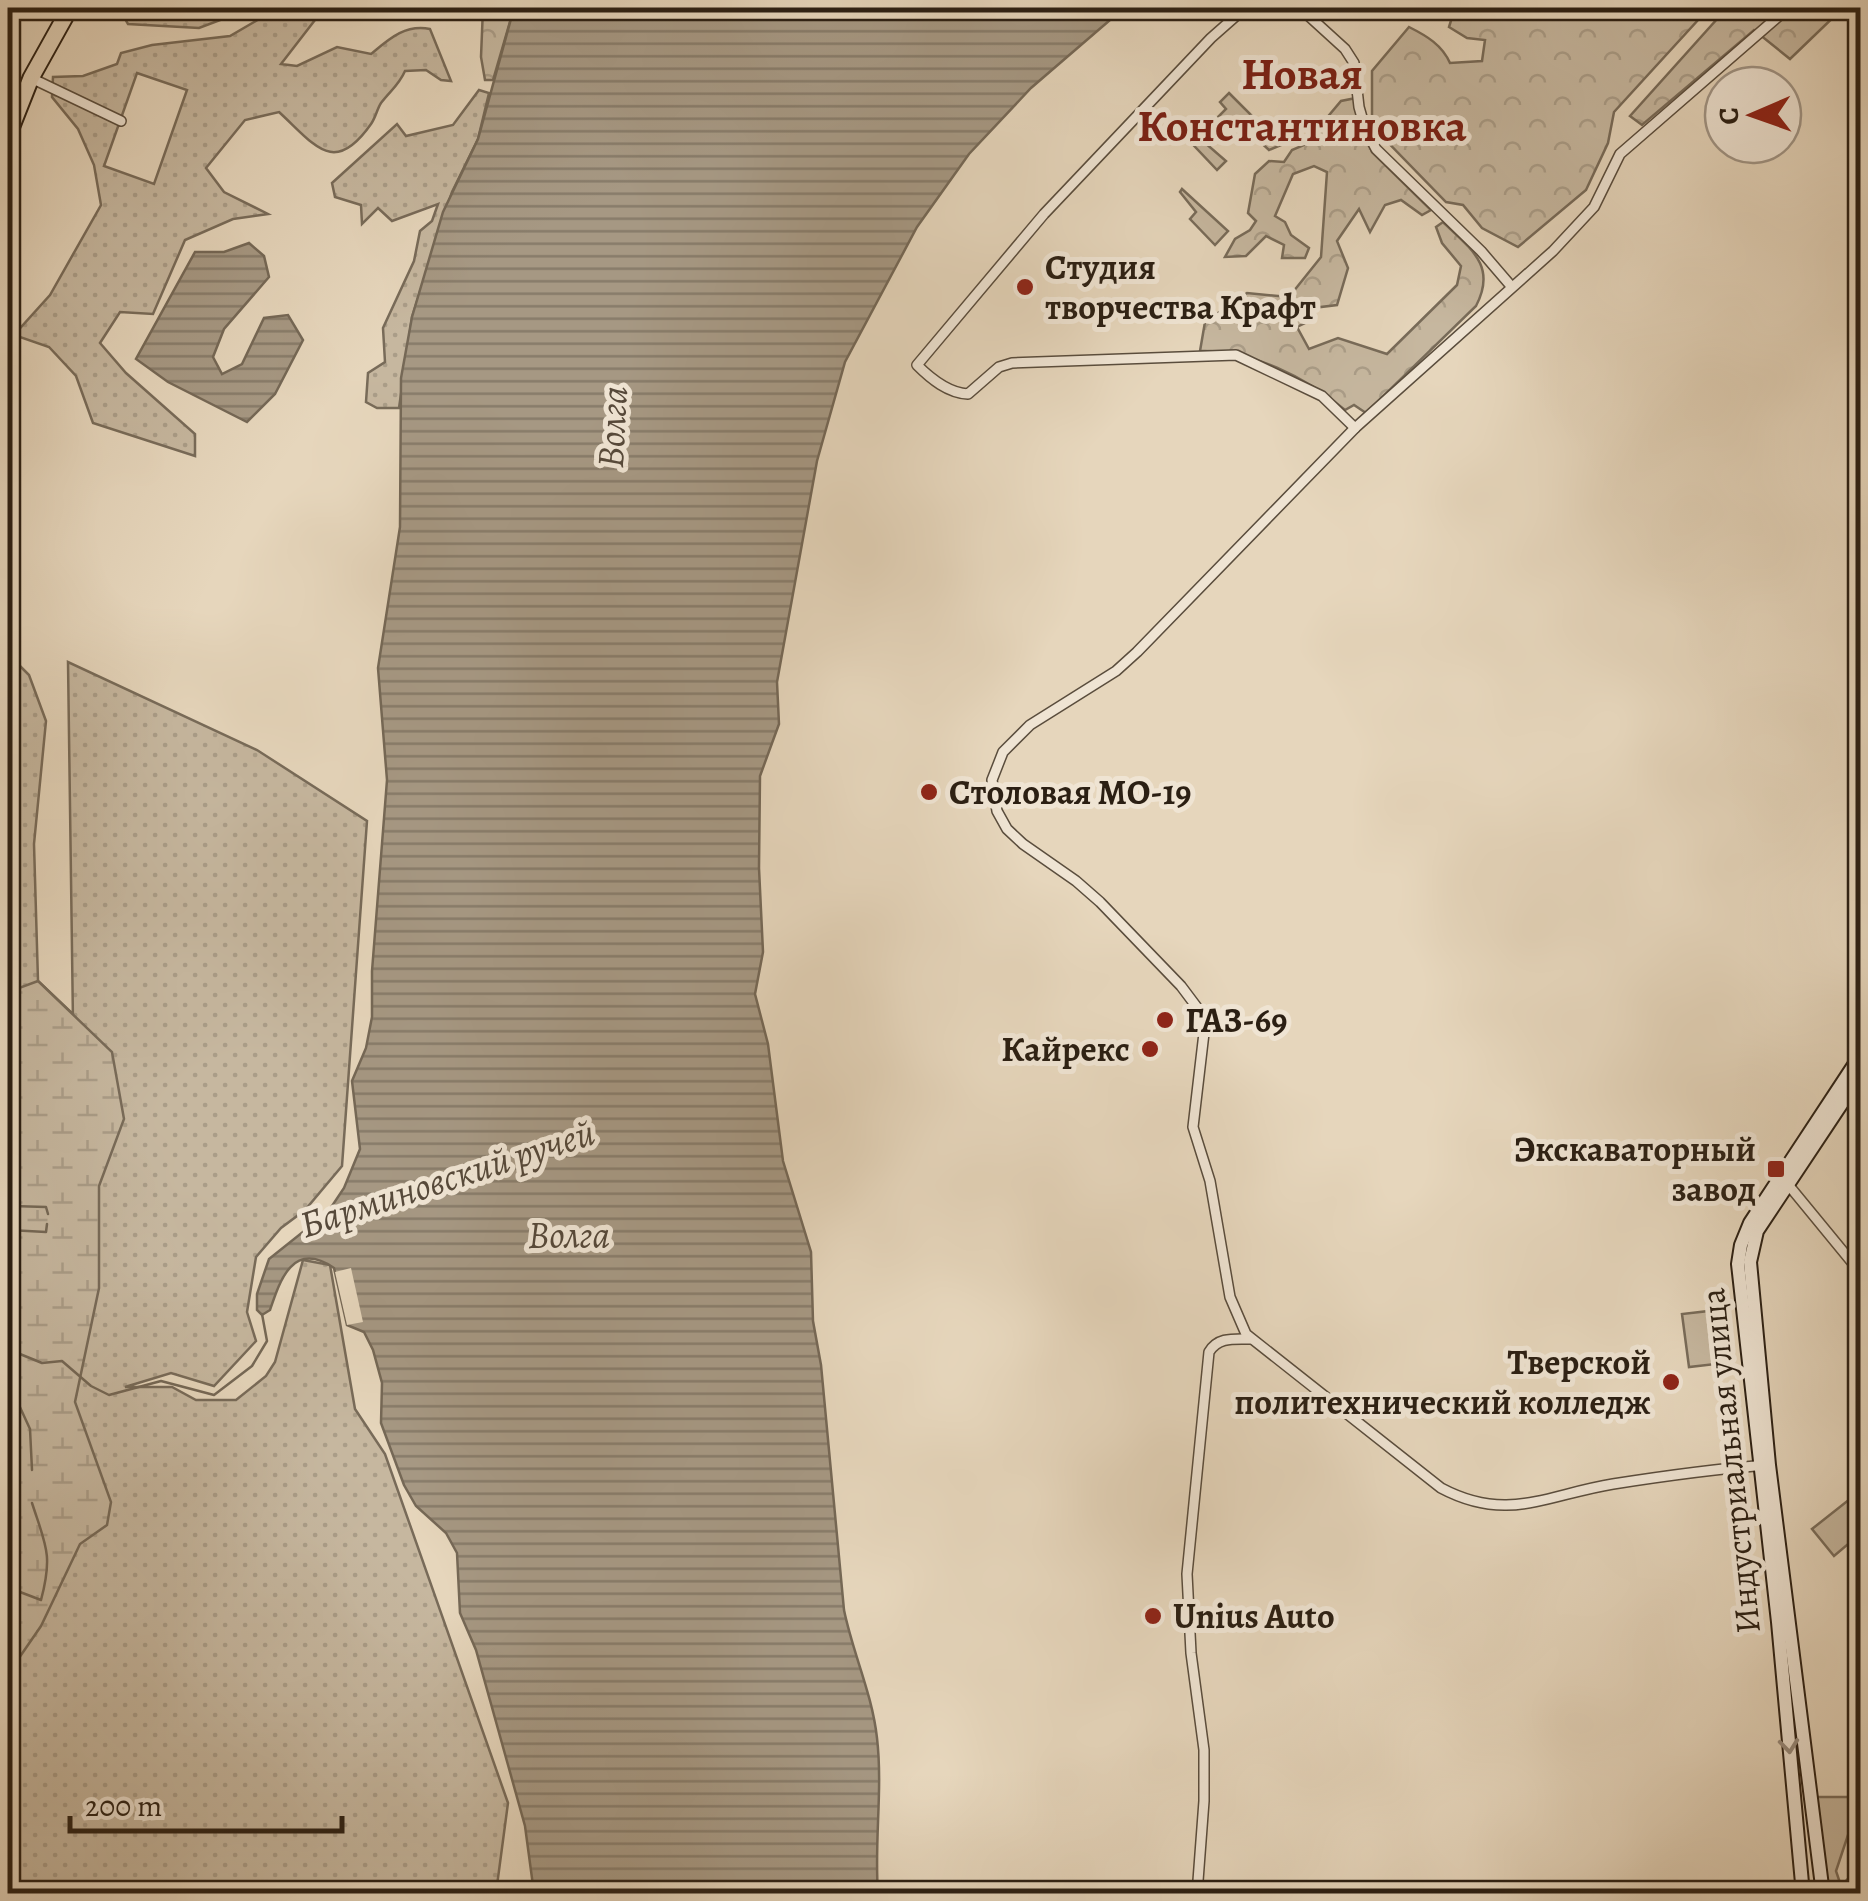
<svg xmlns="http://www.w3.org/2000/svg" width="1868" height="1901" font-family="Alegreya,serif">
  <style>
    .grass { fill: url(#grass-dots); stroke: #786b59; stroke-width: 2.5; fill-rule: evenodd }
    .forest { fill: url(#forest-crowns); stroke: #786b59; stroke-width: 2.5 }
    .wetland { fill: url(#wetland-marsh); stroke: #786b59; stroke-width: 2.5 }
    .green { fill: #c6b79f; stroke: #786b59; stroke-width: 2.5 }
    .water { fill: url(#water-rules); stroke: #756856; stroke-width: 2.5 }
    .pier { fill: #e6d6bc }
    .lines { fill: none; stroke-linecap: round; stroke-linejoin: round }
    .stream { stroke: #756856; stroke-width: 2.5 }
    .street-casing { stroke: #5a4d3d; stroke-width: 12 }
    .secondary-casing { stroke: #2b1f13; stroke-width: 16 }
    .primary-casing { stroke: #2b1f13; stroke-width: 19 }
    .street { stroke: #efe4d3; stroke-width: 9 }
    .secondary { stroke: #efe4d3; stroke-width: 12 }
    .primary { stroke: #e6d6bc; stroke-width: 15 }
    .oneway { stroke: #978b7d }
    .poi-dot { fill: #8f2418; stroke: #efe4d3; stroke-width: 4 }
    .labels { text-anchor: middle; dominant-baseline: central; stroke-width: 10; stroke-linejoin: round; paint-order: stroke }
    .poi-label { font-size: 35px; font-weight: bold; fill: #2b1f13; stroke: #efe4d3; text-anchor: start }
    .street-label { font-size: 35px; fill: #2b1f13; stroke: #efe4d3 }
    .water-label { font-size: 38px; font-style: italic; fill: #56493a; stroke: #efe4d3 }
    .district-label { font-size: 45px; font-weight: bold; fill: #7a1f14; stroke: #efe4d3 }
  </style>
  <defs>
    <pattern id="grass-dots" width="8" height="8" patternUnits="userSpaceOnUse" patternTransform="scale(2.5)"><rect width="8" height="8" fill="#c6b79f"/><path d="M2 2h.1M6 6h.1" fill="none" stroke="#aa9d88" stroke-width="1.8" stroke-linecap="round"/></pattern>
    <pattern id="forest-crowns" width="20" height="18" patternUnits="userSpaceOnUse" patternTransform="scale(2.5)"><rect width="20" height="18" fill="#c6b79f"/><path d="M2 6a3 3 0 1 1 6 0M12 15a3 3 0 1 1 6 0" fill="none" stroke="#aa9d88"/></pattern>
    <pattern id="wetland-marsh" width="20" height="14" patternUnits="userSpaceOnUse" patternTransform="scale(2.5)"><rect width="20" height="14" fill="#c6b79f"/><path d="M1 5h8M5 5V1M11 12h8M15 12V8" fill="none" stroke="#aa9d88"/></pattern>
    <pattern id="water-rules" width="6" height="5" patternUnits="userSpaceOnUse" patternTransform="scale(2.5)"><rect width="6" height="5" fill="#a69883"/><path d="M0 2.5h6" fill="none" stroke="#877b6a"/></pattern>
  </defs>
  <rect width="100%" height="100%" fill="#e6d6bc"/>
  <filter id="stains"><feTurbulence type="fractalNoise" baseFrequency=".002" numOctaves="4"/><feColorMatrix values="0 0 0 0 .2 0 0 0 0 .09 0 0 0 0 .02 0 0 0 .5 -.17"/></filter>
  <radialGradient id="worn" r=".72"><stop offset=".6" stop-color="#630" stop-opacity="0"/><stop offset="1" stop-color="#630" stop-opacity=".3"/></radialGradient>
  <g class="grass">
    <polygon points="119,8 252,8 199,28 128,24"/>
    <path d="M278,8H336L315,20L281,64L297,66L337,47L371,54C389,39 405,24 430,29L451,81L441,80L426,70L405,71C399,85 390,91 381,103C377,109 376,117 371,124C334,177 315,145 279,112L245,120L206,168L224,192L268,214L233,219L185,240L153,314L120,312L100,343L126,373L195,434V456L93,423L76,376L49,347L14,335L50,295L101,205L94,165L78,129L52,97L53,77L83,76L117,64L121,53L152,45L230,36ZM137,73L187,90L154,184L104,166Z"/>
    <polygon points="479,90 489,93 478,139 452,192 412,317 399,408 377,408 366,402 368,373 385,362 383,328 414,261 420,231 432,221 438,204 392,221 378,208 362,224 361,205 335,197 332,183 397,124 406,136 453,125"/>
    <polygon points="8,654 29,675 46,721 34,844 38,981 72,1013 73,1022 68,662 257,750 367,821 342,1166 305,1210 281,1228 256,1257 247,1312 256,1341 214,1386 171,1373 125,1387 172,1387 196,1400 236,1400 266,1376 275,1362 303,1260 330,1265 355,1409 385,1454 508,1803 496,1893 8,1893 8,1603 20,1592 8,1579"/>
  </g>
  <g class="forest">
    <polygon points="483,8 514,8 493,80 485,80 481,57"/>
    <path d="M1455,8H1709L1614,112L1608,143L1586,190L1518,247L1482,228L1463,205L1446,202L1372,126V71L1409,27C1427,36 1442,45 1450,63L1482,61L1485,40L1467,38L1449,27Z"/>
    <polygon points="1727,8 1843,8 1790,59 1754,30 1642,125 1630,116"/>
    <path d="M1356,98L1372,152L1431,210L1422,215L1401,200L1385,205L1370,232L1359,209L1337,241L1348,268L1337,305L1313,308L1309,321L1297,327L1309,349L1338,338L1387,354L1457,285L1461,266L1442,243L1436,227L1443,222C1471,249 1497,266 1476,306L1366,413L1354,405L1345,410C1307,378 1250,349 1200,351L1205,322L1247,293L1289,297L1321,257L1327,172L1314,166L1293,174L1275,216L1285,222L1291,235L1309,248L1305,258H1282L1284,245L1266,236L1246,256L1225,257L1235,239L1250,230L1256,221L1248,213L1255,174L1269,161L1284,162L1292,150L1304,145L1341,101Z"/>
  </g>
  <polygon class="wetland" points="38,981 112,1052 124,1119 99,1186 99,1288 75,1402 111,1502 107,1525 80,1544 41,1626 8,1674 8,1603 19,1596 17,1584 8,1579 8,992"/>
  <g class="green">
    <polygon points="1229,93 1281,145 1269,150 1241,124 1228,136 1214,121 1226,109 1220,102"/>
    <polygon points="1189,129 1226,161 1217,170 1183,134"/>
    <polygon points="1182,189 1228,231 1215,245 1190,219 1196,212 1180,192"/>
    <polygon points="1709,1311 1716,1364 1689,1367 1682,1314"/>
    <polygon points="1860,1491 1860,1534 1834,1556 1812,1529"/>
    <polygon points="1811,1797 1855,1797 1853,1820 1836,1871 1841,1886 1860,1866 1860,1893 1825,1893"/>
  </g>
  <g class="water">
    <path d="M514,8H1124L1031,88L969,154L917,227L845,362L817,461L777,682L779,724L760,776L759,868L763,952L755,994L768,1044L783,1161L811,1252L813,1321L821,1365L844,1610C853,1654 872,1693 877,1738C883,1790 874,1842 878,1893H534L525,1826L476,1650L460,1613L457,1553L446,1533L416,1506L404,1485L381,1423L382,1383L373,1350L364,1332L347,1325L334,1268C293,1240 280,1280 270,1310L262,1315L257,1310V1294L269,1259L328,1212L344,1188L360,1149L352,1081L366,1048L372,1017V971L387,780L378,668L400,527L401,378L412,317L443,212L478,139Z"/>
    <polygon points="249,243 264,256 269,277 224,329 213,357 222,374 242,364 264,318 288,315 303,340 275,394 247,422 168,382 136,359 195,252 224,252"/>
  </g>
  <polygon class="pier" points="351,1268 363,1322 347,1325 335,1272"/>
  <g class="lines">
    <g class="stream">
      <polyline points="8,1230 12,1206 46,1207 48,1214"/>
      <polyline points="9,1230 46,1232 47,1224"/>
      <polyline points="32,1470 30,1429 13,1392 15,1352 42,1363 62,1361 91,1386 109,1395 161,1381 214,1395 252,1366 267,1341 262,1314"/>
      <path d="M20,1592L41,1600C53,1555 46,1546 32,1503"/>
    </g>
    <g class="street-casing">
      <g id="street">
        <path d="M1245,8L1211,38L1044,214L917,365C931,379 948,393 968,394L999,367L1012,363L1236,355L1322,396L1355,428"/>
        <polyline points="1300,8 1345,49 1354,63 1359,107 1365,128 1376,149 1481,251 1511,286"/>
        <polyline points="31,78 121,121"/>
        <polyline points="1786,1182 1860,1272"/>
        <path d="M1766,1465C1715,1469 1664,1476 1613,1484C1546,1495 1507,1523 1441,1488L1246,1334L1230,1297L1210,1181L1193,1127L1204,1033L1199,1010L1181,986L1100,902L1076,881L1023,844L1007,829L997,811L992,780L1003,752L1030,725L1116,671L1137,652L1355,428L1553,251L1594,207L1620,154L1788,8"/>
        <path d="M1197,1894L1204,1801V1750L1191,1653L1187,1574L1209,1352C1218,1337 1233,1339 1250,1339"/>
      </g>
    </g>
    <g class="secondary-casing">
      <g id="secondary">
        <polyline points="1803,1894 1778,1622 1738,1264 1741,1245 1750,1223 1860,1056"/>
        <polyline points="1823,1894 1769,1465 1750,1262 1757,1231 1860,1076"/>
      </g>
    </g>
    <g class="primary-casing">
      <polyline id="primary" points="8,136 31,78 70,8"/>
    </g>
    <use href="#street" class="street"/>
    <use href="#secondary" class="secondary"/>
    <use href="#primary" class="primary"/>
  </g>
  <defs><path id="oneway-chevron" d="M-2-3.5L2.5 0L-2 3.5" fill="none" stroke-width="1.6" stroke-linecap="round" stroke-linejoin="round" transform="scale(2.5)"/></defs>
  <use class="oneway" href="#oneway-chevron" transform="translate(1789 1746) rotate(84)"/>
  <g class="poi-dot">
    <circle cx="1025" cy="287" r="10"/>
    <circle cx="929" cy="792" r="10"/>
    <circle cx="1165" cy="1020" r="10"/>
    <circle cx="1150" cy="1049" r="10"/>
    <rect x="1766" y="1159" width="20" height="20" rx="5"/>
    <circle cx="1671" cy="1382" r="10"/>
    <circle cx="1153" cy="1616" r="10"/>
  </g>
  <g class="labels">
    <g class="poi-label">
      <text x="1045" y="267">Студия<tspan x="1045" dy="40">творчества Крафт</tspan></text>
      <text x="949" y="792">Столовая МО-19</text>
      <text x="1185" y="1020">ГАЗ-69</text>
      <text x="1130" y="1049" text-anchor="end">Кайрекс</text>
      <text x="1756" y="1149" text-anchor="end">Экскаваторный<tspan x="1756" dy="40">завод</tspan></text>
      <text x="1651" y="1362" text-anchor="end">Тверской<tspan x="1651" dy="40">политехнический колледж</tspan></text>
      <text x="1173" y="1616">Unius Auto</text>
    </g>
    <g class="street-label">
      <text transform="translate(1730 1461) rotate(-96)">Индустриальная улица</text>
    </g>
    <g class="water-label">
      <text transform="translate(612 427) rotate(-87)">Волга</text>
      <text transform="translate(447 1178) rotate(-18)">Барминовский ручей</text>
      <text x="569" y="1235">Волга</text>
    </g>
    <g class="district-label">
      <text x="1302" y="74">Новая<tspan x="1302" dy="52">Константиновка</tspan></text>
    </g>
  </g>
  <rect width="1868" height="1901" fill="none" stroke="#e6d6bc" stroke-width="40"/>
  <rect x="10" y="10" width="1848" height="1881" fill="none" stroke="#2b1f13" stroke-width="5"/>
  <rect x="20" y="20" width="1828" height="1861" fill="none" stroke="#2b1f13" stroke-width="2.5"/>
  <g transform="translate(1753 115) rotate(268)"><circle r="48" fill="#efe4d3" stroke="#a19586" stroke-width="2.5"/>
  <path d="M0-8L18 38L0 25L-18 38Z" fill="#8f2418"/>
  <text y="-15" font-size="28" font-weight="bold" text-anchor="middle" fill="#2b1f13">С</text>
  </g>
  <path d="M70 1816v15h272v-15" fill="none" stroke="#2b1f13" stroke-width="5"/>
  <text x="85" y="1816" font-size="30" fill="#2b1f13" stroke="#efe4d3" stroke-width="8" paint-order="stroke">200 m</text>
  <rect width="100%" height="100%" filter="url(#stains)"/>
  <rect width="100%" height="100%" fill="url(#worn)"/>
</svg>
